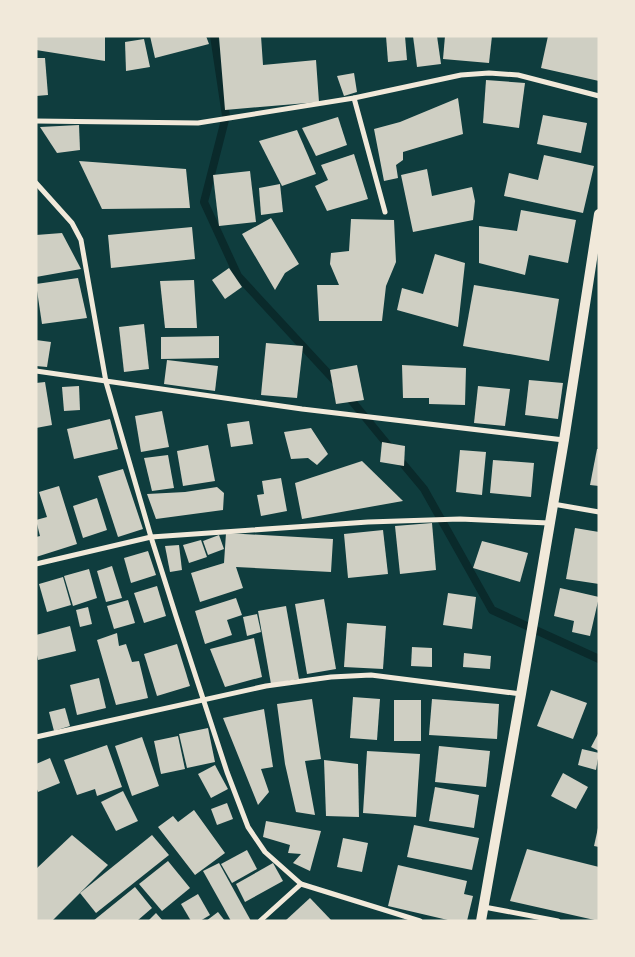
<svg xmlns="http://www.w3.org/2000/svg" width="635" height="957" font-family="Barlow,sans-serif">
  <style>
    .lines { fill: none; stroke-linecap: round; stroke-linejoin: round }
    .stream { stroke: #0a2a2b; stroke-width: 8 }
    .building { fill: #cfcfc3 }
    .minor { stroke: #f1e9da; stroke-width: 5 }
    .secondary { stroke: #f1e9da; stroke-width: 10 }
  </style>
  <rect width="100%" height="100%" fill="#0f3d3e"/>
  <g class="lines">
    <g class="stream">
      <polyline points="214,36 226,116 204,202 238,276 336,382"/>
      <polyline points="347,395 392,450"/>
      <polyline points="399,459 424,489 492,610 599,659"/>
    </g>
  </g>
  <g class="building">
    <polygon points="36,36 105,36 105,61 36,50"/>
    <polygon points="150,36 206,36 209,44 155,58"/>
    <polygon points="261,36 263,65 316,60 319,102 225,110 219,37"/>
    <polygon points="386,36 405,36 407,60 388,62"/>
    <polygon points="413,36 437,36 441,64 417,67"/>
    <polygon points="445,36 492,36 489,63 443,59"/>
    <polygon points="548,36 599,36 599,81 541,68"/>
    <polygon points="144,39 150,67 126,71 125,42"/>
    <polygon points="36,58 45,58 48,95 36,96"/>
    <polygon points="354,73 357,92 344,96 337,76"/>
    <polygon points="486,80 525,83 519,128 483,123"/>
    <polygon points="458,98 463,134 403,152 403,160 396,165 398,178 384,181 374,129 400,122"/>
    <polygon points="543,115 587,123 581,153 537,144"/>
    <polygon points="338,117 347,145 316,156 302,128"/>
    <polygon points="79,125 80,150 57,153 40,127"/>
    <polygon points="297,130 316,174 282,186 259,141"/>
    <polygon points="354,154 368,199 327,211 315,186 328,180 321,165"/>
    <polygon points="544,155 594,166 583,213 504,196 509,173 538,180"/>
    <polygon points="79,161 186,169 190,208 102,209"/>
    <polygon points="427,169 432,196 472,187 475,201 473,220 413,232 401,175"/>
    <polygon points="250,171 256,222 219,226 213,175"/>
    <polygon points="280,184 283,212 261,215 259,188"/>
    <polygon points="521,210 576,220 568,263 529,255 525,275 479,263 479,226 517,231"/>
    <polygon points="271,218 299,264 285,273 275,290 242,234"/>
    <polygon points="351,219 394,220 396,262 386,286 382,321 319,321 317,285 339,285 330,264 331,253 349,251"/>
    <polygon points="192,227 195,259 111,268 108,235"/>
    <polygon points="62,233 81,269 36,277 36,235"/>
    <polygon points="435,254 465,263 458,327 397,310 402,288 423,294"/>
    <polygon points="229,268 242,287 225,299 212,280"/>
    <polygon points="78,278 87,318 42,324 36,284"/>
    <polygon points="194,280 197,328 165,328 160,281"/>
    <polygon points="474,285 559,299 549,361 463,346"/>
    <polygon points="144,324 149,369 124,372 119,327"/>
    <polygon points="219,336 219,358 161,359 161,337"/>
    <polygon points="36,340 51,342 47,367 36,366"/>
    <polygon points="266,343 303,346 297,398 261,395"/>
    <polygon points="167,360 218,366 215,391 164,384"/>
    <polygon points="357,365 364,400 336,404 330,370"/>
    <polygon points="402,365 466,368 465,405 429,404 429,398 403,398"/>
    <polygon points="529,380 563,383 558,419 525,415"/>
    <polygon points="45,382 52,425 36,428 36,383"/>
    <polygon points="79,386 80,410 64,411 62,387"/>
    <polygon points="478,386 510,389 505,426 474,423"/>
    <polygon points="162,411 169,447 141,452 135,416"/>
    <polygon points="110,419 118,449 74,459 67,429"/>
    <polygon points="249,421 253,444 231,447 227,424"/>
    <polygon points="311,428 328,454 317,465 308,458 291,459 284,432"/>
    <polygon points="382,442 405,446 404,466 380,462"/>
    <polygon points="208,445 215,481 183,486 177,451"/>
    <polygon points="597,449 599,449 599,486 590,485"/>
    <polygon points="460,450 486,452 482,495 456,492"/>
    <polygon points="168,455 174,488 152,491 144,458"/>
    <polygon points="493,460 534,463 531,497 490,493"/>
    <polygon points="362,461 403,501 302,519 295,483"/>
    <polygon points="123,469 143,529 118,537 98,476"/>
    <polygon points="281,478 287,511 261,516 257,495 264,494 262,481"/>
    <polygon points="59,486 77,544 36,557 36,537 40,536 36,520 47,517 39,492"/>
    <polygon points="217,487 224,493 223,510 156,519 147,494 185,492"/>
    <polygon points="97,498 107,530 83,538 73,506"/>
    <polygon points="432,523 436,570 400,574 395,526"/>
    <polygon points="575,528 599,532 599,584 566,579"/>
    <polygon points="383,530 388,574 348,578 344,534"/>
    <polygon points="226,533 333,539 331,572 236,567 243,588 200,602 191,573 224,563"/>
    <polygon points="219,535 224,549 208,555 203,541"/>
    <polygon points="201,540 207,557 189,563 183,545"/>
    <polygon points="482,541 528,553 520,582 473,568"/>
    <polygon points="179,545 182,570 170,572 165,546"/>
    <polygon points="148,551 156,575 131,583 124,558"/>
    <polygon points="112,566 122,598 106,602 97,571"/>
    <polygon points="89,569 97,598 73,606 64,576"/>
    <polygon points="63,577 71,605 47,612 39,584"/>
    <polygon points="157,586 166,616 144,623 134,593"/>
    <polygon points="560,588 599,597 590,636 572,632 574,621 554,616"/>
    <polygon points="448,593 476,597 472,629 443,625"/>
    <polygon points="236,598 242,615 227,620 232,635 205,644 195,611"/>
    <polygon points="324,599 336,669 307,674 295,604"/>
    <polygon points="128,600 135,623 114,629 107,606"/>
    <polygon points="286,606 299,679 271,684 258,611"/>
    <polygon points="88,607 92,624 80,627 76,610"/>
    <polygon points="257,614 261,632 247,636 243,617"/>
    <polygon points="347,623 386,626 383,669 344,667"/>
    <polygon points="70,626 76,651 38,660 36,650 36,635"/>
    <polygon points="117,633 119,646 126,644 132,662 139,661 148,698 116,705 97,640"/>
    <polygon points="254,638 262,677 225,687 210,649"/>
    <polygon points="177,644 190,686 157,696 144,654"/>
    <polygon points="412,647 432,648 432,667 411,666"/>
    <polygon points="464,653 491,656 490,669 463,667"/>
    <polygon points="99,678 106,708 77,715 70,685"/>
    <polygon points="551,690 587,703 573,739 537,726"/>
    <polygon points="353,697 380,699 377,740 350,738"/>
    <polygon points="312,699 321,759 305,761 315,815 296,812 285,764 277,704"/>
    <polygon points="432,699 499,704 497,739 429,735"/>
    <rect x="394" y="700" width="27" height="41"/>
    <polygon points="65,708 70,726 54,731 49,712"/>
    <polygon points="264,709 273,767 261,769 269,792 258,805 223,718"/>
    <polygon points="208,728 215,762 187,768 179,734"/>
    <polygon points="599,732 599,751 591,747"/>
    <polygon points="178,736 185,769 161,774 154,741"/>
    <polygon points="142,737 159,786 132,796 115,746"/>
    <polygon points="107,745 122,787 97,796 95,789 77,795 64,760"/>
    <polygon points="439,746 490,751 486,787 435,782"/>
    <polygon points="582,749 599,753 596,770 578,765"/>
    <polygon points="367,751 420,754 416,817 363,813"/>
    <polygon points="50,758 60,783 38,792 36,787 36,764"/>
    <polygon points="324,760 358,764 359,817 326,816"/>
    <polygon points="215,765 228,789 211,798 198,774"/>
    <polygon points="563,773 588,787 576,809 551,796"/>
    <polygon points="435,787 479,795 474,828 429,821"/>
    <polygon points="123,791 138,821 116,831 101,802"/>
    <polygon points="227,803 233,819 217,825 211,809"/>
    <polygon points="194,810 225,853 195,875 158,827 173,816 178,822"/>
    <polygon points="266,821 321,831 310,871 293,863 301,854 288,853 290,845 263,837"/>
    <polygon points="414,825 479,838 472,870 407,857"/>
    <polygon points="598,828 599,829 599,847 594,846"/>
    <polygon points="72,835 108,865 52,921 36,921 36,869"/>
    <polygon points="152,835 169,855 96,913 80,893"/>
    <polygon points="343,838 368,843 362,872 337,867"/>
    <polygon points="527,849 599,867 599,921 510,901"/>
    <polygon points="247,850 257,869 232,883 221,864"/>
    <polygon points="168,861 190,888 162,911 139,884"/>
    <polygon points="219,863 251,921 231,921 203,871"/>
    <polygon points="273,863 283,881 245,902 236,884"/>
    <polygon points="398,865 467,881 464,894 473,896 467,921 452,921 388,906"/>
    <polygon points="135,887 152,908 137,921 93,921"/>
    <polygon points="198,894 210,915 200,921 191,921 181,904"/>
    <polygon points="310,898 332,921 285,921"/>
    <polygon points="218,912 225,921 206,921"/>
    <polygon points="156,913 163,921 148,921"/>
  </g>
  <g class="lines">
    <g class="minor">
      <polyline points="354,98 385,212"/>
      <polyline points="36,121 198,123 354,98 461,75 489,73 518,75 599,96"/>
      <polyline points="36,183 72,223 81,240 106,382 151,537 176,616 227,772 248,827 265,852 301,884 420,921"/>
      <polyline points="36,371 302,409 564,440"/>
      <polyline points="553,504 599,512"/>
      <polyline points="36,564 151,537 368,522 460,519 549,523"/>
      <polyline points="36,737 266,686 331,677 371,675 521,694"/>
      <polyline points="484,907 558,921"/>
      <polyline points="260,921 301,884"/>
    </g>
    <polyline class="secondary" points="481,921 521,694 564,440 599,214"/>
  </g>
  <rect width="635" height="957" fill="none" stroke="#f1e9da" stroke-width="75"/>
</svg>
